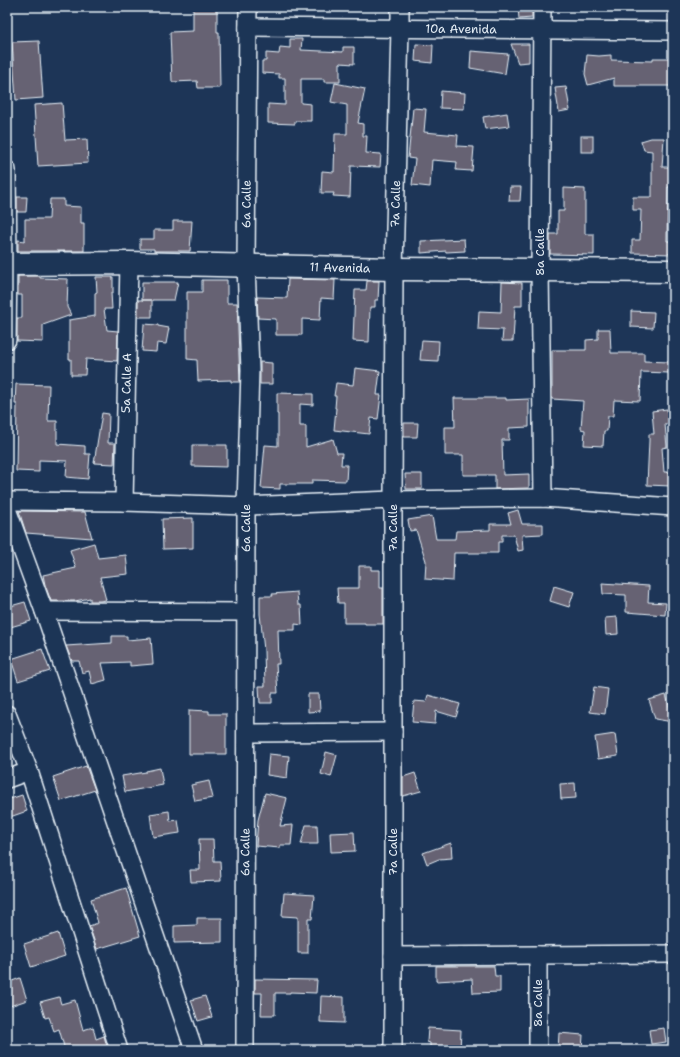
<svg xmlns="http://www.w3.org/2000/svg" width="680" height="1057" font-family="'Shantell Sans',sans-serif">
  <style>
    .building { fill: #666273; stroke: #e8f1f8 }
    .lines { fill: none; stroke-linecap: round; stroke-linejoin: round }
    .street-casing { stroke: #e8f1f8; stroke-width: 20 }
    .secondary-casing { stroke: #e8f1f8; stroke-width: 25 }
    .street { stroke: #1d3557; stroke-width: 17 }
    .secondary { stroke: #1d3557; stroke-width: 22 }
    .labels { text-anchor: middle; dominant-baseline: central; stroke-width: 4; stroke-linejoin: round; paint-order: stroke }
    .street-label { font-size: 12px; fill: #e8f1f8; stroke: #1d3557 }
  </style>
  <rect width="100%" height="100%" fill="#1d3557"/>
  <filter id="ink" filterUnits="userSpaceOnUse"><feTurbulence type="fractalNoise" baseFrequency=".025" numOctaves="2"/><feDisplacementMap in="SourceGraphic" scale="8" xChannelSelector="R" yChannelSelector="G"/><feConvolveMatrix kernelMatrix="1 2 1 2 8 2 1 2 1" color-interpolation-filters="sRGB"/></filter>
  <g filter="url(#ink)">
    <g class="building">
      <polygon points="193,7 217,7 217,32 219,32 220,88 198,88 197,81 172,82 170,32 193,31"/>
      <polygon points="518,7 532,7 532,18 519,19"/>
      <polygon points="290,39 302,39 301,50 343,52 343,47 354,47 354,64 340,63 340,82 324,82 324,79 301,79 301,103 311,104 311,121 295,121 295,124 268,123 268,104 285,105 285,78 279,78 279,74 262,73 262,61 266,61 266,53 279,54 280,47 290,48"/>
      <polygon points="39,41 43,98 16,100 12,42"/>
      <polygon points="416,44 433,45 432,63 415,61"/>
      <polygon points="511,44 529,44 529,62 518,63"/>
      <polygon points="471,51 508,54 505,74 470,68"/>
      <polygon points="587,55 599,56 611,55 611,60 653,61 653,58 673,58 673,86 614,86 614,78 588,85 585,74"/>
      <polygon points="335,83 365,89 358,123 363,124 363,136 367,136 366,153 381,154 380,167 351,166 350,197 333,196 334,193 321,193 322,171 334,172 335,134 347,134 347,105 331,102"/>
      <polygon points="566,87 570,110 559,112 555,88"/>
      <polygon points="441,91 465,93 464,109 440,108"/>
      <polygon points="62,103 65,140 87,139 88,163 38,166 34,105"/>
      <polygon points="413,108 426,109 424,132 458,135 457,146 474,147 472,171 456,170 457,162 432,160 430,187 412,185 415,159 408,158"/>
      <polygon points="507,113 509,126 485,129 483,117"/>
      <rect x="581" y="136" width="12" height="16"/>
      <polygon points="651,138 664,138 662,167 673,167 673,187 668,187 667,241 673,241 673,254 632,253 632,240 640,240 641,210 633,210 633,197 652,197 652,151 644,150 641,141"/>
      <polygon points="510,187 521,187 520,201 509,201"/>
      <polygon points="564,188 585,189 585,234 594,234 594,255 550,254 550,234 558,234 558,211 564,211"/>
      <polygon points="17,197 27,197 26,212 17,212"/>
      <polygon points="50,199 64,199 64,206 81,207 81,223 84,223 84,251 18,251 18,240 25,241 25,219 49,219"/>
      <polygon points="173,221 192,221 190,251 154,251 154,249 140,249 140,239 154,239 154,230 173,230"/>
      <polygon points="464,239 465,251 446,252 446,251 421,253 421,241"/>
      <polygon points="18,276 40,276 40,278 68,279 67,307 71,315 43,325 43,342 17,341 17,318 22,318 22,295 18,295"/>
      <polygon points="96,277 113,277 113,293 111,293 112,309 104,309 107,330 118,331 117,361 86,359 85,375 71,375 71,359 69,359 69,320 95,316 95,293 97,292"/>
      <polygon points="288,279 335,280 334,299 321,298 320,320 302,319 302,335 276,335 276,319 258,318 257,297 287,298"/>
      <polygon points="202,280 227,280 227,303 237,303 240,382 231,382 231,380 198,381 197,360 187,359 187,292 202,292"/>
      <polygon points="367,281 379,281 378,300 375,300 375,307 370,307 369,342 353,341 355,290 366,290"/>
      <polygon points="142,282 178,282 174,300 152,300 152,317 138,317 138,300 151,300 142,300"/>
      <polygon points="502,282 522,283 522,306 515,306 513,341 502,341 503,330 478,329 479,311 501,312"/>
      <polygon points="631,311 654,312 653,328 631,327"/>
      <polygon points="144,324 158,325 158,326 169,328 166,344 157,343 156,352 142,351"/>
      <polygon points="598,329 610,329 611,353 644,353 644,361 669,362 669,373 641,372 640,401 614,400 613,416 608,416 607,431 604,431 603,446 584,445 585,430 581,429 583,401 552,399 552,350 586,350 586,340 598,339"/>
      <polygon points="422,340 439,341 438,361 420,360"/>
      <polygon points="260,362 272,363 272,384 260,384"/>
      <polygon points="355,368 380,371 377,395 381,395 378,419 371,418 369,434 334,430 336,408 335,408 336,396 334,396 336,383 353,385"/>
      <polygon points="16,384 49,385 48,421 57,421 57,444 85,446 85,454 90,454 88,479 66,477 67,461 39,460 39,472 16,471 17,404 15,404"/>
      <polygon points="277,393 313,394 313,405 300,404 300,426 306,426 306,447 333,439 337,453 342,453 341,465 347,465 346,481 312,480 312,484 280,484 280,489 261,488 265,445 278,446 278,414 277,414"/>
      <polygon points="454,398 506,398 506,400 529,399 529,427 509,428 509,440 502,440 503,475 529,474 529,488 495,489 495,475 463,475 463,455 445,455 445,427 455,427"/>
      <polygon points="667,409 669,424 665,424 667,447 662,448 664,472 672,472 671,486 647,485 649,441 649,434 654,434 652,411"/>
      <polygon points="102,413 109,414 108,443 115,443 114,464 94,463"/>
      <polygon points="404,423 418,423 417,437 404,437"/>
      <polygon points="192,445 227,445 227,467 192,466"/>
      <polygon points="405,474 422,474 422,489 406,489"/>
      <polygon points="518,510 522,524 543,524 543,534 522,535 523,550 518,551 514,535 502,535 502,542 498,542 498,553 454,553 453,581 425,579 426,561 416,530 410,531 408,520 432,516 436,539 455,539 456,531 490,530 490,524 511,524 508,513"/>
      <polygon points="19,511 85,512 92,538 26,533"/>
      <polygon points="193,518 193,548 163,549 162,519"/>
      <polygon points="94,543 98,558 126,555 128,574 100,577 106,600 100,601 90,601 90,598 75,601 51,601 45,585 43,575 76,568 70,550"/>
      <polygon points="359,566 371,566 371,570 380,570 380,588 383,588 383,624 365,624 365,623 344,623 344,603 338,603 337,588 359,588"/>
      <polygon points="602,583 649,586 648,602 666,603 665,615 626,612 626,595 603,594"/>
      <polygon points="554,586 574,592 569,607 550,601"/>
      <polygon points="297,592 298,605 301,605 302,625 295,624 295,630 278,630 279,664 276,664 278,693 272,693 272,703 260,703 259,686 265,686 264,650 260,614 260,596 273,596 272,594"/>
      <polygon points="25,602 31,621 7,628 7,607"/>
      <polygon points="617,617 618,634 606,635 605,618"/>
      <polygon points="112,636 127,636 127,640 151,638 153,664 130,666 130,662 102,663 106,680 92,684 89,671 82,673 79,661 72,661 66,646 112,643"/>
      <polygon points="42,649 50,671 18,681 11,659"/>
      <polygon points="594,687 608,689 605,714 590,712"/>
      <polygon points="308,694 319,694 320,711 308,712"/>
      <polygon points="428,695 460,704 456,717 436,711 435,724 412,722 414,701 426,702"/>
      <polygon points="666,695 673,720 673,722 655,719 649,700"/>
      <polygon points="189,710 209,711 209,714 226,714 226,754 189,754"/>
      <polygon points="615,734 618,756 598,759 595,737"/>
      <polygon points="326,752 337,755 331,777 321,774"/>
      <polygon points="269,754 289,756 287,778 267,775"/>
      <polygon points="86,766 95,790 61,801 53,777"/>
      <polygon points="160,768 163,785 125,792 122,776 146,772 146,771"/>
      <polygon points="415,773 421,791 403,796 403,777"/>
      <polygon points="209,781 213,798 195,801 191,785"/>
      <polygon points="575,783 576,798 561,799 560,784"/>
      <polygon points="265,793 287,798 280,826 293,825 291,845 280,845 280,848 256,846 258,820"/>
      <polygon points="22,795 27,811 7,818 7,800"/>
      <polygon points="169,811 170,821 178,820 180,833 153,837 150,814"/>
      <polygon points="306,825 317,825 318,844 301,844"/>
      <polygon points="354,832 355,851 331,852 330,833"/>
      <polygon points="199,839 213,839 214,861 220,861 221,881 191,882 190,870 200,870"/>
      <polygon points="451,843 452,858 439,859 427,864 423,853"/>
      <polygon points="126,888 140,936 97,949 89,926 98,923 91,899"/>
      <polygon points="284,893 314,895 312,919 308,919 308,953 298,953 298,917 282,916"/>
      <polygon points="197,918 222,918 222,942 174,943 174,926 197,925"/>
      <polygon points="58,933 65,956 31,967 24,944"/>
      <polygon points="436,966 494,966 495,976 500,976 500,992 473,993 472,979 436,981"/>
      <polygon points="20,978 27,1000 7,1007 7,983"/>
      <polygon points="255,979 317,980 316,993 290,992 290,993 275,993 275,1015 261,1015 262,993 255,993"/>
      <polygon points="205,996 212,1017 198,1021 191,1000"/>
      <polygon points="321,996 344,997 344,1023 320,1022"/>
      <polygon points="59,997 61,1004 75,1000 83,1030 93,1027 96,1039 104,1036 108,1050 65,1050 59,1029 54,1031 49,1017 45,1018 40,1002"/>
      <polygon points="428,1028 461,1030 460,1050 430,1050 430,1043 427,1042"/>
      <polygon points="664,1028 666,1042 651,1044 649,1030"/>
      <polygon points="559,1033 583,1035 582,1050 558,1050"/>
    </g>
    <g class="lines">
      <g class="street-casing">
        <g id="street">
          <polyline points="542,7 540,270 543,498"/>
          <path id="s1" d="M248,27L673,31"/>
          <polyline points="7,170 8,264 7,340"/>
          <polyline points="7,501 124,502 246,506 393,500 543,498 673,507"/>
          <path id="s2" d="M124,502L129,263"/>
          <polyline points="7,509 44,611 194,1050"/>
          <polyline points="44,611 246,612"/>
          <polyline points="7,714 29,771 119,1050"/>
          <polyline points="246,733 393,732"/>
          <polyline points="7,779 29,771"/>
          <polyline points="393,956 673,954"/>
          <path id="s3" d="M245,1050L246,506L250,370L246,265L248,7"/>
          <path id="s4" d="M393,1050V500L394,269L400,28V7"/>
          <polyline points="538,1050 538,955"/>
        </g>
      </g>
      <g class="secondary-casing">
        <g id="secondary">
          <path id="s5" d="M7,264L129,263L394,269L673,271"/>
        </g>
      </g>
      <use href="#street" class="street"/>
      <use href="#secondary" class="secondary"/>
    </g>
  </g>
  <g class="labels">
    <g class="street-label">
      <text stroke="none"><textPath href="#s1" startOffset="213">10a Avenida</textPath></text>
      <text stroke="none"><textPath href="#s4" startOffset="846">7a Calle</textPath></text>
      <text stroke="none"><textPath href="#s3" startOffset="846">6a Calle</textPath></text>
      <text transform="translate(540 252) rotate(-90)">8a Calle</text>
      <text stroke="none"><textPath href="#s5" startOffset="333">11 Avenida</textPath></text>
      <text stroke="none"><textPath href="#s2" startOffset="119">5a Calle A</textPath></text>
      <text stroke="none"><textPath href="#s3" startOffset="522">6a Calle</textPath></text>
      <text transform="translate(393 528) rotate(-90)">7a Calle</text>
      <text stroke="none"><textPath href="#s3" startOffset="198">6a Calle</textPath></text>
      <text transform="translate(393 852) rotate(-90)">7a Calle</text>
      <text transform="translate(538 1003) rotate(-90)">8a Calle</text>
    </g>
  </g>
  <rect width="680" height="1057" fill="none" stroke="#1d3557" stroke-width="24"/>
  <rect x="12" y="12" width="656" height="1033" fill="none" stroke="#e8f1f8" stroke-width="1.5" filter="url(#ink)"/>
</svg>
